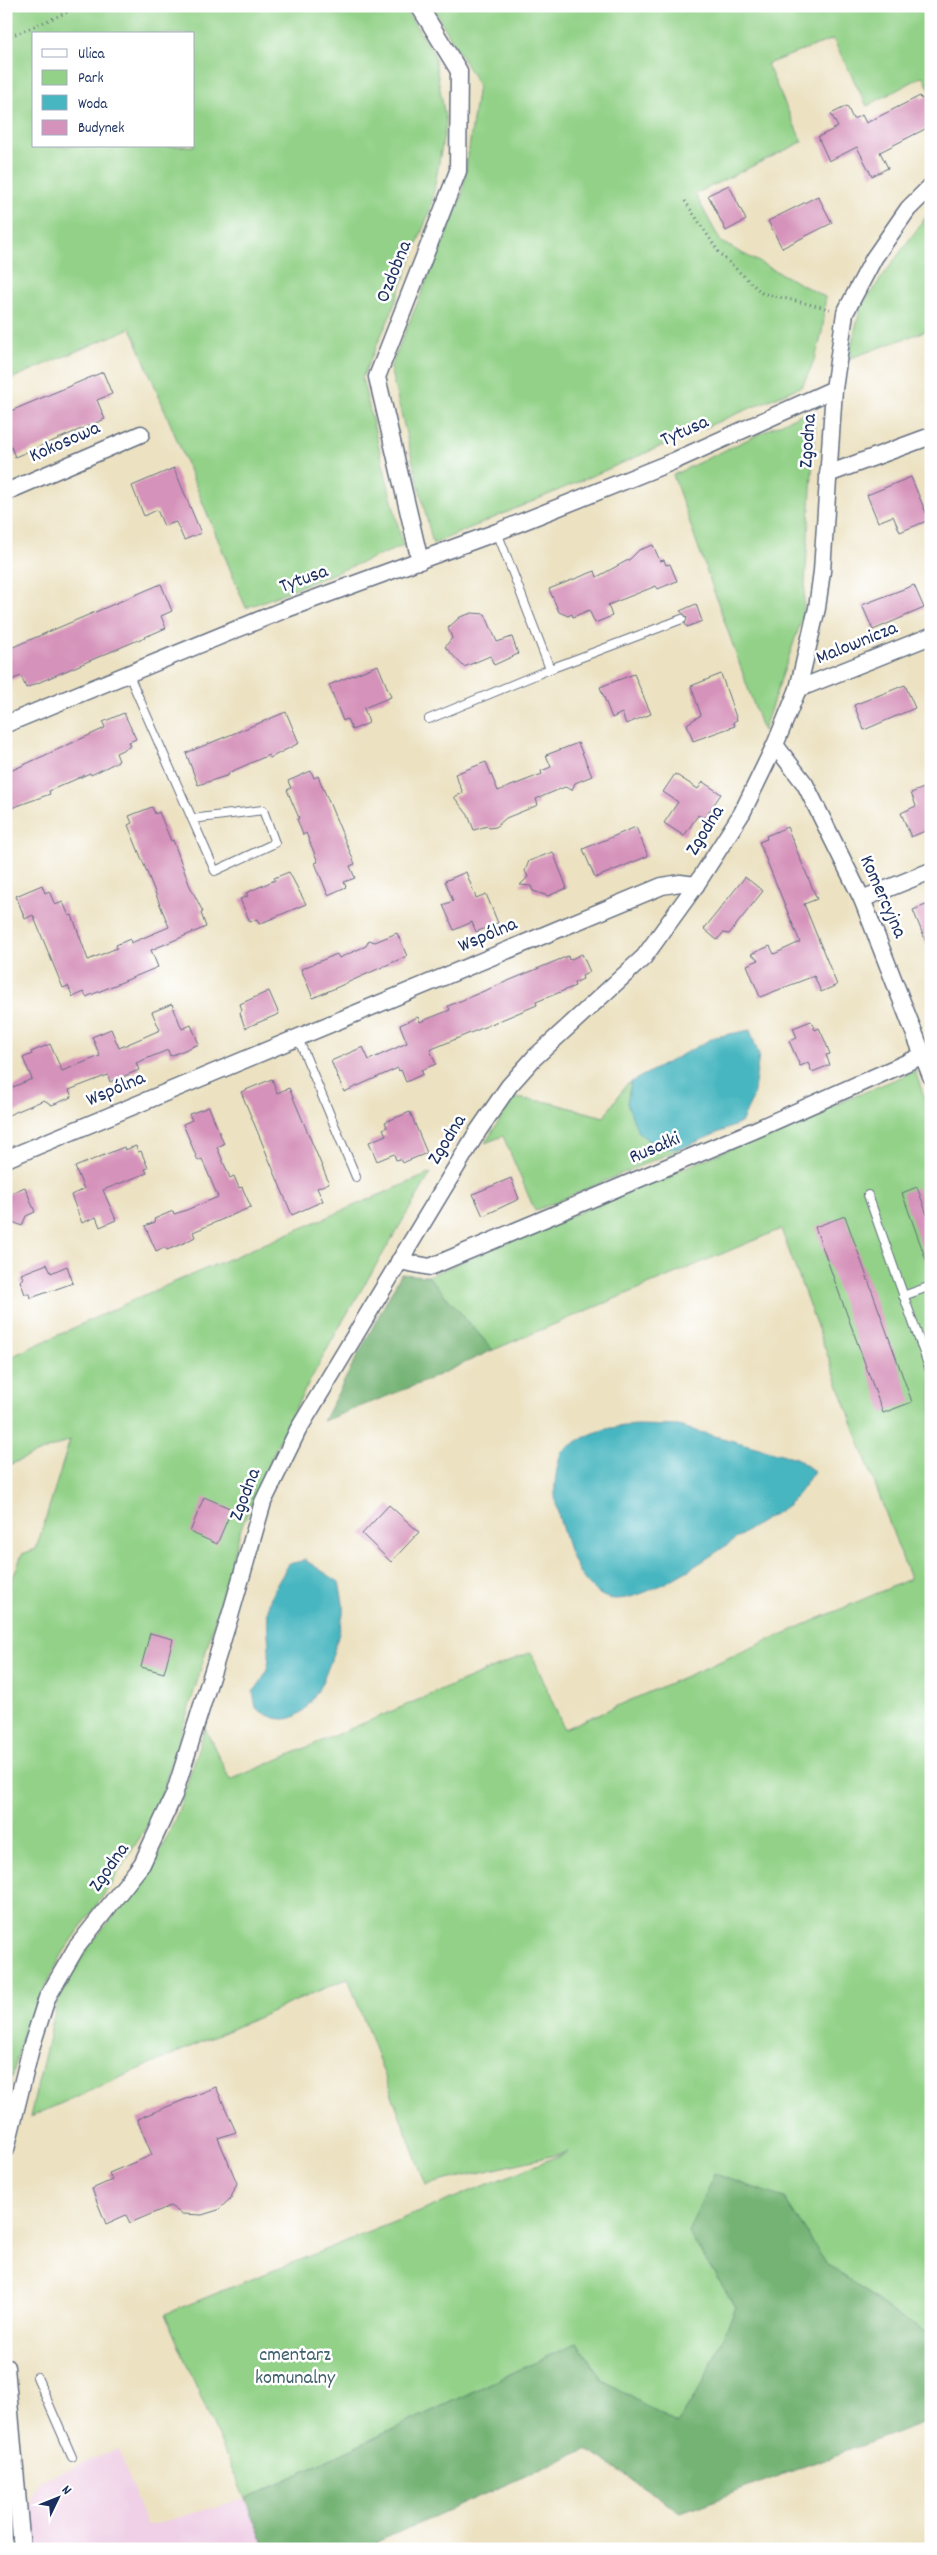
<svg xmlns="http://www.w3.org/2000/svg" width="937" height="2555" font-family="Dekko,sans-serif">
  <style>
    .built { fill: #efd0e6 }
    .green { fill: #92d187; stroke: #568072; fill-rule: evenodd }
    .forest { fill: #75b374; stroke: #487169 }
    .water { fill: #47b6c0; stroke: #31728f }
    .building { fill: #d592ba }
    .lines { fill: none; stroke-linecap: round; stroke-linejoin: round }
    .service-casing { stroke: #646e81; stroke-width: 10 }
    .minor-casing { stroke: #646e81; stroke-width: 19 }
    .path { stroke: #646e81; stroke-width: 3; stroke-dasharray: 1 4; stroke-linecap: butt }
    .service { stroke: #fff; stroke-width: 8 }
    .minor { stroke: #fff; stroke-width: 16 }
    .labels { text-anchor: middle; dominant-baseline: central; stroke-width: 5; stroke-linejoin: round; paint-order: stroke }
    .street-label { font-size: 20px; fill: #1b2f5e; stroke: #fff }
    .park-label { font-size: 20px; fill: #3f606a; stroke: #fff }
  </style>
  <rect width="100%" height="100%" fill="#fff"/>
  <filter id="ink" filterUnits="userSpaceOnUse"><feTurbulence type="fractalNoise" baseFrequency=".02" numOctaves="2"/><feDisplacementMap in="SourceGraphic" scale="10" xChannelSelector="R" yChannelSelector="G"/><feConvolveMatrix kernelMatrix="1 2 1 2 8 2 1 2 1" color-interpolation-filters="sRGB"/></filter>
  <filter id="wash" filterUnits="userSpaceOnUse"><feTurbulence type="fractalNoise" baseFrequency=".0096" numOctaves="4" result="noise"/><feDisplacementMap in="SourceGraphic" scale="20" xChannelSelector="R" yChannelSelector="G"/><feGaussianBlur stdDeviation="1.12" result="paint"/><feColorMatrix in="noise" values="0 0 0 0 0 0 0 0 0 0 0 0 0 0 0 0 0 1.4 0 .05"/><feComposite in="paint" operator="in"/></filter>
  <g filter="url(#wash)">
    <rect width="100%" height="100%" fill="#ece2c2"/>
    <polygon class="built" points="119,2449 146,2526 245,2499 266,2549 35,2549 31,2497 39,2480"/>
    <g class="green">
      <path d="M6,6H403L434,54L446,123L431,207L390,316L362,378L403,546L246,608L131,328L6,381ZM34,34H194V146H34Z"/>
      <path d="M432,6H931V92L923,76L867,106L833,39L767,64L802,142L695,194L721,242L825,297C825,330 818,357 802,386L433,544L390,368L462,197L478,85Z"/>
      <polygon points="931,210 931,329 848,359 861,306"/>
      <polygon points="801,414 815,426 803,616 763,731 673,475"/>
      <polygon points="915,1071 931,1116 931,2336 896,2314 827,2264 784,2198 688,2232 736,2307 702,2385 677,2424 601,2379 578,2342 245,2499 165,2314 568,2152 426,2185 348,1978 30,2117 57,2003 86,1950 153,1867 177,1815 205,1728 230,1780 531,1652 564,1729 910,1579 781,1229 493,1350 428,1276"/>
      <polygon points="631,1082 627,1103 658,1148 682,1148 535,1211 503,1136 485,1143 514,1098 548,1102 604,1117 626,1085"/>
      <polygon points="431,1173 341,1324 288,1421 241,1528 197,1682 156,1811 112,1883 63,1953 24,2029 6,2103 6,1596 22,1554 36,1549 70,1440 6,1466 6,1359 151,1292"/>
    </g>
    <g class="forest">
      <polygon points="401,1274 428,1276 493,1350 421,1383 323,1421"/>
      <polygon points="714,2174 784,2198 827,2264 896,2314 931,2336 931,2420 681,2512 586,2449 361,2549 266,2549 245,2499 578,2342 601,2379 677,2424 702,2385 736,2307 688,2232"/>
    </g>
    <g class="water">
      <polygon points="750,1030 759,1055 753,1098 741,1123 682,1148 658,1148 638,1132 627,1103 631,1082 715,1037"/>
      <path d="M637,1425L678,1426L796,1458L814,1471C807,1481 800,1493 791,1502C781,1511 765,1519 753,1527C726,1545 635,1614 603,1596C584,1586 573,1563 567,1544C555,1505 550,1493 561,1452C588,1433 603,1427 637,1425Z"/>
      <path d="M305,1560L339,1582C341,1592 344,1603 343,1613C339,1639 318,1720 284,1719C273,1719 264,1714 256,1708L253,1692C279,1663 265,1646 268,1610C269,1594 281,1578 289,1564Z"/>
    </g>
    <g id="blocks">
      <g class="building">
        <polygon points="931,94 931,126 880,152 888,168 872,176 857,147 829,161 818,137 838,127 831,114 847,106 853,119 862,115 866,123 920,96 921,99"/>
        <polygon points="729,185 746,220 726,231 708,195"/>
        <polygon points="818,196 832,223 782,248 768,221"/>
        <polygon points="103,372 112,394 97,400 105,419 15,457 6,434 6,413"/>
        <polygon points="174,468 201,533 184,540 176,522 164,526 157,510 144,516 132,486"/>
        <polygon points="911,477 929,520 900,532 893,516 878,522 867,495"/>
        <polygon points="653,545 660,561 664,560 666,565 670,564 677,581 658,589 656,586 608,605 612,616 595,623 589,610 573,617 572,614 568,616 559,612 549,589 595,571 597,577 630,559 639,550"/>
        <polygon points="161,584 172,611 161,616 166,628 26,688 21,676 6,682 6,650"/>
        <polygon points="914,585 924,608 873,630 862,605"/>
        <polygon points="696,604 702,621 687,627 685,624 687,617 680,611"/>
        <polygon points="472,613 485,614 497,642 512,637 518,654 494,665 490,656 464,667 445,647 452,638 448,628 460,617"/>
        <polygon points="378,665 391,697 364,708 369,723 352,730 347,719 343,721 329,685"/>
        <polygon points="634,674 651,714 626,724 622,713 612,718 600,687"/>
        <polygon points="721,674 737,720 733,722 735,726 693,741 687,724 701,715 691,686"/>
        <polygon points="905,685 915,708 864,730 854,705"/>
        <polygon points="286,712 299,743 270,758 269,755 228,773 229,775 198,785 186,753"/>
        <polygon points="124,713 136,739 129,742 131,746 116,753 119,761 91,775 90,773 49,791 50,794 6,810 6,773 105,728 103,722"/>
        <polygon points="578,743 592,776 575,783 572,790 565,787 536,799 538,805 506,818 496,827 489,828 487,826 474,830 468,815 454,797 463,793 455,774 486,762 498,791 542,774 541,771 551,767 546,755"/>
        <polygon points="311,771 314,778 318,776 355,864 350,866 355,878 344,882 346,887 328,895 315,863 318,862 306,833 303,835 297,819 299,818 287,790 291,788 288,781"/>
        <polygon points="675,774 698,789 703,782 721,794 704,819 698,815 684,836 664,823 678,802 663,792"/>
        <polygon points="931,785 931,842 929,842 925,831 911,837 901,813 916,806 911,793"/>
        <polygon points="152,807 155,814 159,812 171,841 173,840 189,884 203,912 201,913 206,927 151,950 158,967 86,997 84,992 73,997 68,986 63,988 33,915 25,919 16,896 42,885 45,893 49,891 55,905 63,902 69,916 72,915 88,960 117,948 116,945 130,939 131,943 169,927 128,825 132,823 129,816"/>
        <polygon points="636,827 648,856 595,878 583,849"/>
        <polygon points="787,827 817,899 804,904 837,985 821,992 814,976 760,997 747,965 759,960 751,954 770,946 774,954 800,942 759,842 767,839 766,836"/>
        <polygon points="553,852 567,888 548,896 533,891 531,886 520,885 528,877 525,871 529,861"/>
        <polygon points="289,872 306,904 259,924 257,919 250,922 240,899 248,896 246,893 275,880 274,878"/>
        <polygon points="466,872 476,898 486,894 498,923 476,932 472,922 454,930 443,905 453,901 445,881"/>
        <polygon points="745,877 763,891 729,934 723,933 717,940 704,929"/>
        <polygon points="931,903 931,952 930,952 913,910"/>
        <polygon points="397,933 407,956 313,998 301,969 337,954 339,958 366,946 369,940 375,942"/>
        <polygon points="582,954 590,972 582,976 583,979 574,983 575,986 536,1002 537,1005 432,1049 430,1050 436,1064 421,1070 423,1074 406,1082 401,1070 399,1071 398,1068 344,1092 331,1061 363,1047 369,1060 407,1043 400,1025 418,1017 420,1022 450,1010 448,1006 568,956 569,960"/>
        <polygon points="269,991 279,1014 245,1028 240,1013 242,1010 240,1004"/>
        <polygon points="172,1004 182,1029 191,1025 199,1044 170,1056 168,1050 136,1063 139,1070 110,1082 108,1075 69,1090 72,1097 52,1105 44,1100 6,1116 6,1090 32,1079 23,1058 32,1054 31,1052 50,1044 62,1071 100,1056 92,1037 111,1029 119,1048 160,1030 152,1012"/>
        <polygon points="811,1021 815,1030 819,1028 825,1041 830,1054 826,1055 830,1065 812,1072 808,1063 800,1066 789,1041 797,1038 793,1028"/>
        <polygon points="272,1079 277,1093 289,1088 329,1183 317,1188 323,1201 292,1215 241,1092"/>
        <polygon points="209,1107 224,1144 217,1147 230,1178 234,1176 239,1188 242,1187 251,1207 193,1232 195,1237 186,1242 167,1250 165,1247 156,1251 145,1226 155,1222 154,1219 173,1211 174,1214 184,1211 218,1197 202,1159 198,1161 183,1124 192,1120 189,1114"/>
        <polygon points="410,1112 427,1153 402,1163 400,1159 396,1160 394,1154 377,1161 369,1142 386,1135 383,1129 387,1127 385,1122"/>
        <polygon points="136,1146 138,1152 141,1151 148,1168 145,1169 147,1173 103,1190 116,1220 100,1227 96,1217 82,1223 71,1195 84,1189 75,1167 124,1147 125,1150"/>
        <polygon points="511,1178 519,1199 483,1216 473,1194"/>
        <polygon points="25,1187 35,1212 26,1216 22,1226 6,1219 6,1195"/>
        <polygon points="917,1187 931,1225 931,1268 929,1268 902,1193"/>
        <polygon points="845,1216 912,1402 883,1413 815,1227"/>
        <polygon points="47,1264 51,1273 67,1266 73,1283 31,1298 30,1294 25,1294 20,1281 23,1278 21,1274"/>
        <polygon points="204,1497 232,1509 217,1544 190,1532"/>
        <polygon points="389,1505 419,1532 391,1562 362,1534"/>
        <polygon points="150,1633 173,1639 164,1673 141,1667"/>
        <polygon points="216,2087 236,2132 218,2138 237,2183 231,2198 218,2210 202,2215 182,2214 170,2206 130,2223 126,2215 106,2224 92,2189 112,2180 109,2173 152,2155 137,2119"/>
      </g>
    </g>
  </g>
  <g filter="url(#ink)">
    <use href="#blocks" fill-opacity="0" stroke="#646e81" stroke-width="1"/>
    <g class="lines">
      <g class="service-casing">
        <g id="service">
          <polyline points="497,532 550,669 682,619"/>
          <polyline points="128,673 215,871 275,843 263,810 192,819"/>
          <polyline points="429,719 550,669"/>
          <polyline points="298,1038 356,1177"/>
          <polyline points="868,1195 931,1373"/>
          <polyline points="903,1296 931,1286"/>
          <polyline points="37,2377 72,2457"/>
        </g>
      </g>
      <g class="minor-casing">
        <g id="minor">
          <polyline points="419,6 459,71 458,171 377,377 420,561"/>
          <polyline points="828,474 931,436"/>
          <polyline points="6,492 141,434"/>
          <polyline points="798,689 931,636"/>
          <polyline points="6,724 281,611 497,532 674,461 834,389"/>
          <polyline points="775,745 805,784 862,899 931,1076"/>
          <polyline points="862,899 931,871"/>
          <polyline points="6,1159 662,886 680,883 696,885"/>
          <polyline points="399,1261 430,1267 755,1130 924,1055"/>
          <polyline points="6,2149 31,2048 47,1998 76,1948 142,1864 174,1795 230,1616 263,1502 298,1430 478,1131 509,1086 534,1058 644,957 696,885 742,813 775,745 798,689 817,608 822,571 834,389 845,313 874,258 908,209 931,186"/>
          <polyline points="6,2367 22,2549"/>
        </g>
      </g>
      <g class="path">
        <polyline points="6,38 82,6"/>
        <polyline points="685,201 720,254 762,293 830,309"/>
      </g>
      <use href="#service" class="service"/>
      <use href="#minor" class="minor"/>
    </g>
  </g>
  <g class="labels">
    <g class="street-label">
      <text transform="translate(395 272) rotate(-68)">Ozdobna</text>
      <text transform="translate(685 432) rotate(-24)">Tytusa</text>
      <text transform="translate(809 441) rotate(-86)">Zgodna</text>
      <text transform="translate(65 443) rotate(-24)">Kokosowa</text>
      <text transform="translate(304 580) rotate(-20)">Tytusa</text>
      <text transform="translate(857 644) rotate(-22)">Malownicza</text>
      <text transform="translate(706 831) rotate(-58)">Zgodna</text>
      <text transform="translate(882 897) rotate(66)">Komercyjna</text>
      <text transform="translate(488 936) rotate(-23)">Wspólna</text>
      <text transform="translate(116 1090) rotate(-23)">Wspólna</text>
      <text transform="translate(448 1140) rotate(-58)">Zgodna</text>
      <text transform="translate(655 1149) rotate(-23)">Rusałki</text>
      <text transform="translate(246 1495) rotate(-69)">Zgodna</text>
      <text transform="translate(110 1868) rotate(-55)">Zgodna</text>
    </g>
    <g class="park-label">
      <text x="295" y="2356">cmentarz<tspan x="295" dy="23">komunalny</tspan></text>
    </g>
  </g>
  <rect width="937" height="2555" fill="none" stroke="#fff" stroke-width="25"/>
  <rect x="32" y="32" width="162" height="115" fill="#ffffff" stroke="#a4acbf"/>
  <rect x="42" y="49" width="25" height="8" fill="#ffffff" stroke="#a4acbf"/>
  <text x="78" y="58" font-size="15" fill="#1b2f5e">Ulica</text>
  <rect x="42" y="70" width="25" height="15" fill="#92d187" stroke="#a4acbf"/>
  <text x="78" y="82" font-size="15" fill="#1b2f5e">Park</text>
  <rect x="42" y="95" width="25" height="15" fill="#47b6c0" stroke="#a4acbf"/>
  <text x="78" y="108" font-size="15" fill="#1b2f5e">Woda</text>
  <rect x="42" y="120" width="25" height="15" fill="#d592ba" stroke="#a4acbf"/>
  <text x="78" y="132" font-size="15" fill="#1b2f5e">Budynek</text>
  <g transform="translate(58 2498) rotate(47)" stroke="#ffffff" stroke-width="4" paint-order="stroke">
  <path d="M0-4L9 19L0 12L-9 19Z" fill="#1b2f5e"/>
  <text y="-8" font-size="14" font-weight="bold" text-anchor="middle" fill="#1b2f5e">N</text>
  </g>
</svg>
